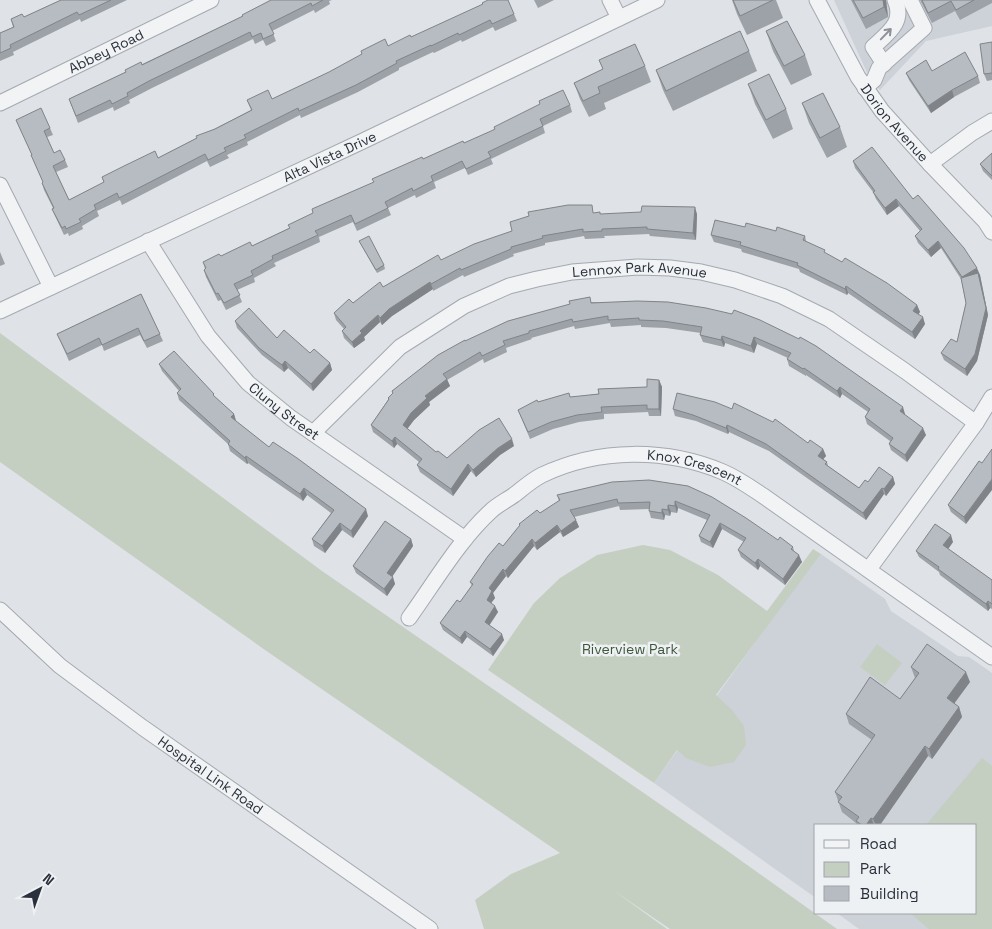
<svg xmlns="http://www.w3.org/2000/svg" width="992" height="929" font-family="'Space Grotesk',sans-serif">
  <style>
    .built { fill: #cdd1d8 }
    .green { fill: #c5cfc1 }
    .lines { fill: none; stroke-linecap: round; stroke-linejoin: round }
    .minor-casing { stroke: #a5a9b0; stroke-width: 17 }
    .minor { stroke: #f1f3f5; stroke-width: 15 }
    .wall { fill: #9da2a8 }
    .shaded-wall { fill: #808488 }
    .building { fill: #b7bcc3; stroke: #808488 }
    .oneway { stroke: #8e9298 }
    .labels { text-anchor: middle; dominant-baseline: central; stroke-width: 5; stroke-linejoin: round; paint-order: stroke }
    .street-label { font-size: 14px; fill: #2a313c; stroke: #eef1f4 }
    .park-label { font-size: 14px; fill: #3f5639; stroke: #eef1f4 }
  </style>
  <rect width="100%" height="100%" fill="#dfe2e6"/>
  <g class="built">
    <polygon points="834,0 992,0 992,26 926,41 880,90 870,79"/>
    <polygon points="821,554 885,599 891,611 958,656 969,657 992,673 992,929 859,929 837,913 976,913 976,825 816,825 816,898 654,783 774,616"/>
  </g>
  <g class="green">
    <polygon points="0,333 322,571 722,847 837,929 670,929 613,890 667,929 484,929 475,900 511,874 560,853 265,650 0,462"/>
    <polygon points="643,545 670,550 718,575 767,611 813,549 821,554 716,695 732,710 744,726 746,745 734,762 710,767 686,758 677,750 654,783 488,670 534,603 560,578 597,555"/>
    <polygon points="877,644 902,663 885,685 860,667"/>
    <polygon points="982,758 992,766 992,929 929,929 910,913 976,913 976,825 926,825"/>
  </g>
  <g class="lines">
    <g class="minor-casing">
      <g id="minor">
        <polyline points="610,0 619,18"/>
        <path id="s1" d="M817,0L858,77L882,111L930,164L985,221L992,232"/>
        <path d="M884,64L873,47C888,33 905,22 895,0"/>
        <polyline points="865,88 874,80 879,68 924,28 910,0"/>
        <path id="s2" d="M0,103L211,0"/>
        <polyline points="930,164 972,133 992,121"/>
        <polyline points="0,185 51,287"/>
        <path id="s3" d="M148,241L208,336L248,383L291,418L465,539"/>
        <path id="s4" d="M0,311L363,141L657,0"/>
        <path id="s5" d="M313,433L400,347L464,306L509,286L537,279L572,272L638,267L670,268L701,272L735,280L782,296L829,319L905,371L976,423"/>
        <polyline points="869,569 976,423 992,397"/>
        <path id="s6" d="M0,610L60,666L142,727L430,929"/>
        <path id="s7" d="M409,618C435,582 459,540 492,510C499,504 507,500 514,495C523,488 532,480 542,475C599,448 666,448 723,472C737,478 750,487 762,495L992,657"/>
      </g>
    </g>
    <use href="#minor" class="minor"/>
  </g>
  <g class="wall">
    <polygon points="61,0 127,0 81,22 80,19 13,52 14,55 0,61 0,33 13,27 11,19 24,17"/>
    <polygon points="271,0 332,0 329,1 330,4 315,13 314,10 272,31 276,41 266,46 263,40 255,44 253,39 152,88 129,100 130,103 114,111 113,107 78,123 69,99 243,16"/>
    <polygon points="534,0 554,0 538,8"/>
    <polygon points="732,0 776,0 783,18 747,35 737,14"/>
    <polygon points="851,0 886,0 888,17 866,29"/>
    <polygon points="920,0 992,0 992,3 960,20 955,11 932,23"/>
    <polygon points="514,14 517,21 495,31 493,27 462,42 461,40 434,53 433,52 399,68 399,70 358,92 301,118 300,115 247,142 248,145 227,155 229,158 210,167 207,161 122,205 120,200 97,211 99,216 82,226 83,229 69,236 68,233 64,235 55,216 52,209 53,208 44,190 42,183 43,182 31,155 32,155 16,120 50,128 53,135 47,137 54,153 65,160 68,167 56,172 69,200 104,183 102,177 158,158 251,110 247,100 272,99 388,46 411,37"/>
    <polygon points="766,31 805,55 812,75 791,85 773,51"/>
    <polygon points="992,42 992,80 987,81 984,74"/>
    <polygon points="749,51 757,71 673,111 663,90 656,70"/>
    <polygon points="599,60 645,66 651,82 604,103 606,109 589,117 580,99 574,83 603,69"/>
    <polygon points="932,71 978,76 980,83 954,97 931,113 909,80 906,73"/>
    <polygon points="748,84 786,109 793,129 773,139 755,104"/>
    <polygon points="802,103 840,127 847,147 827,158 809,123"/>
    <polygon points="570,105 572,112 543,126 545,133 491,159 493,164 468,175 465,168 434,182 436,188 416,198 415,195 388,208 391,215 357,231 353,222 319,237 320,242 274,263 276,266 254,278 255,282 237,290 242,302 226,310 221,300 218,301 206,277 204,270 205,269 203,262 252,246 289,228 313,214 373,183 423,159 464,143"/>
    <polygon points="992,153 992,180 983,171 980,164"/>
    <polygon points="853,161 913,199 980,275 988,315 977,361 967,376 944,360 941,353 957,342 966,303 961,279 941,248 931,257 918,243 915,236 920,231 899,206 887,215 876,199 873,192 855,168"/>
    <polygon points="594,213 601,214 697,214 696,240 650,236 649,234 604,236 605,238 585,239 584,236 545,243 545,245 513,254 514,256 464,277 463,275 433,291 433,289 392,316 382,325 380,322 364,337 365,340 354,348 344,338 342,331 344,329 336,320 334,313 383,287 441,260"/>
    <polygon points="745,227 805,236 806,241 826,254 917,305 920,312 918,314 925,324 915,339 848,293 847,295 800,272 799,269 742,252 741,249 714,242 711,235"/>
    <polygon points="359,241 384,265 385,269 377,273"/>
    <polygon points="0,252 5,264 0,266"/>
    <polygon points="141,294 163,341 147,348 140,335 104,351 102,345 69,361 57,334"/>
    <polygon points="592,302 706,308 905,414 905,415 926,435 907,462 891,450 889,444 890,441 867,424 865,417 868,412 842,394 840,398 806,375 806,376 789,366 787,359 788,358 757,344 754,353 725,343 724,347 703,342 700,335 701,333 666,328 641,327 641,325 611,327 610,323 575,329 574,326 531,338 532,339 506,348 507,352 484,363 483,359 447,380 450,386 429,402 430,405 414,420 407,429 436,452 447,458 514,446 500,455 476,477 471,471 453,496 420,472 417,465 419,462 397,444 394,448 373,432 371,425 388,400 388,398 393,394 392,391 465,341"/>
    <polygon points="235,321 277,338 330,363 332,370 313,391 288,368 284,372 262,355 237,328"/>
    <polygon points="159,364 215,397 234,414 236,421 269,447 368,516 353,538 342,530 325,553 314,546 312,539 331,513 307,495 303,501 248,463 247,464 230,451 228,444 179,400 177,393 179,391 162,371"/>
    <polygon points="659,380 662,387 661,416 649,416 648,412 604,414 604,419 579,422 553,429 530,439 518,410 538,402 647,387"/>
    <polygon points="673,409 808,443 823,449 826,456 823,459 827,462 828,466 859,488 868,482 893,477 895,484 886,496 884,494 866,520 769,451 729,432 728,434 696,421 675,416"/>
    <polygon points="979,461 966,524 951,512 948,505"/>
    <polygon points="649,480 793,547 794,551 802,562 785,585 760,566 758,570 741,557 738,550 744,542 722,529 713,548 701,542 699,536 707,520 678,508 677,513 671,512 670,516 665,515 664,520 651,518 649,511 649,509 620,510 619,506 574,517 579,527 563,537 560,532 537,550 534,546 508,578 506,576 493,593 495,598 491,603 498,612 489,625 504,640 493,656 467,637 462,644 443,630 440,623 460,602 472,586 470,582 503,546 520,526 519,524 540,513 559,501 557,495"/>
    <polygon points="411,539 413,546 392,576 395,584 387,596 356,573 353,566"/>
    <polygon points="953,542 948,549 992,580 992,609 990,608 988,611 940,575 939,572 919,557 916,551"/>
    <polygon points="911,667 970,682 954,703 959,707 962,717 932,759 928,756 880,825 857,825 856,823 842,812 835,792 872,740 849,724 846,714 900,699 915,678"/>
  </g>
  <g class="shaded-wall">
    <polygon points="883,0 886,0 888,17 884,7"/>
    <polygon points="952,90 954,97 931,113 928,106"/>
    <polygon points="896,199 899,206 887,215 885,208"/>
    <polygon points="695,207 697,214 696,240 693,233"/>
    <polygon points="938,241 941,248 931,257 928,250"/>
    <polygon points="977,268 980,275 988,315 977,361 967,376 965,369 975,354 964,284 962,277"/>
    <polygon points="430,282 433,289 392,316 382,325 380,318 389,309"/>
    <polygon points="846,286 848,293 847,295 845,289"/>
    <polygon points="917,305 920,312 916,318 913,311"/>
    <polygon points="378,315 380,322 364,337 365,340 354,348 352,342 360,331"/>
    <polygon points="923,317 925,324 915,339 912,332"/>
    <polygon points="722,336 725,343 724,347 721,340"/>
    <polygon points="754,337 757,344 754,353 751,346"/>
    <polygon points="285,361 288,368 284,372 282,365"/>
    <polygon points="330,363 332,370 313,391 311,384"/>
    <polygon points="447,379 450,386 429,402 430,405 414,420 405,432 403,425 411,413 425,396"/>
    <polygon points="659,380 662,387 661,416 659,409"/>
    <polygon points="840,387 842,394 840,398 837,391"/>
    <polygon points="903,407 905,414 902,418 900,411"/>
    <polygon points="234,414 236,421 233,424 231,417"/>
    <polygon points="727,425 729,432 728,434 726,428"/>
    <polygon points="923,428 926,435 907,462 905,455"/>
    <polygon points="395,437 397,444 394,448 392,441"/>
    <polygon points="512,439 514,446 500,455 476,477 473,470 498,448"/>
    <polygon points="823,449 826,456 821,462 818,456"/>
    <polygon points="246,456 248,463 247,464 245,458"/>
    <polygon points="468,464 471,471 453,496 451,489"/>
    <polygon points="893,477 895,484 886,496 884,489"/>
    <polygon points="992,479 992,490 966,524 964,517"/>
    <polygon points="304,488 307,495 303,501 300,494"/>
    <polygon points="882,488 884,494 866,520 863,513"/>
    <polygon points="675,501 678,508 677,513 675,506"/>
    <polygon points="668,505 671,512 670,516 668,510"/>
    <polygon points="366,509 368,516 353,538 351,531"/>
    <polygon points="662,509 665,515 664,520 662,513"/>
    <polygon points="576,520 579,527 563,537 561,531"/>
    <polygon points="340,523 342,530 325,553 322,546"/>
    <polygon points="720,523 722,529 713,548 710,542"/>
    <polygon points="557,525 560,532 537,550 535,543"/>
    <polygon points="951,535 953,542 946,552 943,545"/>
    <polygon points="411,539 413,546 390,580 387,573"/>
    <polygon points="532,539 534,546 508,578 505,571"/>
    <polygon points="799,555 802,562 785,585 783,579"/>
    <polygon points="758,559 760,566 758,570 755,563"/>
    <polygon points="503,569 506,576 493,593 495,598 489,606 487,600 489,588"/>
    <polygon points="393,577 395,584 387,596 384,589"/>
    <polygon points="988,601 990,608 988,611 986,604"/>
    <polygon points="495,606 498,612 487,629 485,622"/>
    <polygon points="465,631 467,637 462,644 460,638"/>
    <polygon points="502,634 504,640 493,656 490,649"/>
    <polygon points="966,672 970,682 951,708 947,698"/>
    <polygon points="959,707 962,717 932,759 929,749"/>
    <polygon points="925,746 928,756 880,825 876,825 873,819"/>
    <polygon points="871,818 874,825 866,825"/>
  </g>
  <g class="building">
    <polygon points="61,0 111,0 79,15 77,12 10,45 11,48 0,53 0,33 14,27 11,19 22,14 24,17"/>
    <polygon points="271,0 323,0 312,6 311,3 269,24 274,34 263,39 261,33 252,37 250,32 149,81 127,93 128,96 112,104 110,100 76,116 69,99 126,72 125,70 141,62 142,65 243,16 242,15"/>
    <polygon points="488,0 508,0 514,14 492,24 490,20 459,35 458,33 431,46 431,45 396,61 397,63 356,85 299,111 298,108 244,135 246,138 224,148 226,151 208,160 205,154 119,198 117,193 94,205 96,209 79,219 81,222 66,229 65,226 62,228 52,209 54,208 42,183 43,182 31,155 32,155 16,120 41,108 50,128 44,131 54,153 60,150 65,160 53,166 69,200 104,182 102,177 124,166 155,151 158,158 197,138 196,136 215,129 252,110 247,100 268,90 272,99 329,72 362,54 361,51 385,39 388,46 410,35 411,37 483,4 482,3"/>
    <polygon points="733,0 773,0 740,16"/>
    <polygon points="853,0 883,0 884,7 863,18"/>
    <polygon points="922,0 974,0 956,10 951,1 928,13"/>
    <polygon points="787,21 805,55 784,66 766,31"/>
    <polygon points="740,31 749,51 666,91 656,70"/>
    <polygon points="992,42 992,73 984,74 980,44"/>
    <polygon points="635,44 645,66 598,87 600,93 583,101 574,83 603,69 599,60"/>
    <polygon points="965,52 978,76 952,90 928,106 906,73 926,60 932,71"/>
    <polygon points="769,74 786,109 766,120 748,84"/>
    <polygon points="563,90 570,105 540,119 543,126 488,152 491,157 466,169 462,161 431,176 433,181 413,191 412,188 385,202 388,208 355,224 351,215 315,231 318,235 272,256 273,259 251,271 253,275 234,284 240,295 224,303 218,293 216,294 204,270 206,268 203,262 219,254 221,256 250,242 252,246 290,228 288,225 313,213 312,209 374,182 372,179 422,157 423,159 463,141 464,143 491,131 495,129 494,127 540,104 539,101"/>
    <polygon points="823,93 840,127 820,138 802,103"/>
    <polygon points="872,147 913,199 918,195 964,248 977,268 962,277 938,241 928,250 915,236 922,229 896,199 885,208 873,192 875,191 853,161"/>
    <polygon points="992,153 992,176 980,164"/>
    <polygon points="568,205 592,205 593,213 600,212 600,214 641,212 642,206 695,207 693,233 647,229 647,227 602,229 602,231 583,232 583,229 542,236 543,238 511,247 511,249 461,270 460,268 431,284 430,282 389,309 380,318 378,315 360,331 362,333 352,342 342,331 346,327 334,313 349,299 353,303 380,282 383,287 438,255 441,260 474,244 512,231 510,222 529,216 528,212"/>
    <polygon points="715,220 745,227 746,223 776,231 777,227 805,236 803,240 825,250 824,252 842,262 845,258 887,283 917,305 913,311 923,317 912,332 846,286 845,289 797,265 798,263 740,245 741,242 711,235"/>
    <polygon points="369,236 384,265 376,270 359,241"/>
    <polygon points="978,273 986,308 975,354 965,369 941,353 951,339 957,342 966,303 961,278"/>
    <polygon points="141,294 160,334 144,341 138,328 102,345 99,338 67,354 57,334"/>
    <polygon points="590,297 591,303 637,301 668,302 706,308 732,314 734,310 760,320 799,339 800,337 816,346 903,407 900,411 923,428 905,455 889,444 893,438 865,417 870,409 840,387 837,391 804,368 803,369 787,359 791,353 754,337 751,346 722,336 721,340 700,335 702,327 663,321 639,320 639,318 608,320 608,316 573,322 572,319 529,331 529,333 503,341 505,345 482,356 480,352 443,374 447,379 425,396 427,398 411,413 403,425 436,452 438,451 447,458 479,430 499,418 512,439 498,448 473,470 468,464 451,489 417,465 422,459 395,437 392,441 371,425 389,399 388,398 393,393 392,391 438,355 465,340 465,341 508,321 570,304 569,301"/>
    <polygon points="249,308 277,338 284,330 310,353 314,349 330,363 311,384 285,361 282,365 259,348 235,321"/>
    <polygon points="174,351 214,394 213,395 234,414 231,417 269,447 273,442 297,458 366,509 351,531 340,523 322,546 312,539 334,510 304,488 300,494 246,456 245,458 228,444 230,441 177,393 181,389 159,364"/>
    <polygon points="647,379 659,380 659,409 647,409 647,405 601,407 602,412 577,415 551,422 528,432 518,410 537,400 538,402 569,393 570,397 599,394 598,389 647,387"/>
    <polygon points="677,393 715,402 732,409 734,403 773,422 775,419 808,443 810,440 823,449 818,456 827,462 825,464 859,488 865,480 868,482 879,467 893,477 884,489 882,488 863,513 766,444 727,425 726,428 693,415 673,409"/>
    <polygon points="992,449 992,479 964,517 948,505 979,461 982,463"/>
    <polygon points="649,480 688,486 712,497 746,518 778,540 780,537 793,547 791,549 799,555 783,579 758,559 755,563 738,550 746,538 720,523 710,542 699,536 710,515 675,501 675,506 668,505 668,510 662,509 662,513 649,511 650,502 618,503 617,499 570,510 576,520 561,531 557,525 535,543 532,539 505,571 503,569 489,588 492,591 487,600 495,606 485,622 502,634 490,649 465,631 460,638 440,623 457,600 460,602 473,584 470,582 488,556 499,543 503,546 520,525 519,524 537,510 540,513 560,500 557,495 612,482"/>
    <polygon points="385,521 411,539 387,573 393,577 384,589 353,566"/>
    <polygon points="935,524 951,535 943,545 992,580 992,604 988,601 986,604 938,569 939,567 916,551"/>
    <polygon points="927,644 966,672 947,698 959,707 929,749 925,746 873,819 871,818 866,825 862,825 856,821 859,817 838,802 842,797 835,792 875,735 846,714 870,677 900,699 919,673 911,667"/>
  </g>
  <defs><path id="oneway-shaft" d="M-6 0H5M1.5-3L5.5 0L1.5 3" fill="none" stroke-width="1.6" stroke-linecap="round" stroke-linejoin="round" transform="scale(1.25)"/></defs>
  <use class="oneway" href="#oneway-shaft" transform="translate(886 34) rotate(-46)"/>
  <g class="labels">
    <g class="street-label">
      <text stroke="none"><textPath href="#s2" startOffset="118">Abbey Road</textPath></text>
      <text stroke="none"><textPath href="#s1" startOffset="146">Dorion Avenue</textPath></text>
      <text stroke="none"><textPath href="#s4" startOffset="364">Alta Vista Drive</textPath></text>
      <text stroke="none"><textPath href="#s5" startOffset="380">Lennox Park Avenue</textPath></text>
      <text stroke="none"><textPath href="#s3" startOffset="220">Cluny Street</textPath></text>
      <text stroke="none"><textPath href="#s7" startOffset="355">Knox Crescent</textPath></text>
      <text stroke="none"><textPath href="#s6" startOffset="268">Hospital Link Road</textPath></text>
    </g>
    <g class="park-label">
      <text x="630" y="649">Riverview Park</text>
    </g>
  </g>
  <rect x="814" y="824" width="162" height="90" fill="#eef1f4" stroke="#a0a4aa"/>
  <rect x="824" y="840" width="25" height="8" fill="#f1f3f5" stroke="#a0a4aa"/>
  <text x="860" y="849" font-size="15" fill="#2a313c">Road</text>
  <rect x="824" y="862" width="25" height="15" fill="#c5cfc1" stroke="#a0a4aa"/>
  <text x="860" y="874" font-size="15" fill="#2a313c">Park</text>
  <rect x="824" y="886" width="25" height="15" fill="#b7bcc3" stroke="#a0a4aa"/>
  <text x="860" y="899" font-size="15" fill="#2a313c">Building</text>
  <g transform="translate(40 889) rotate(41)" stroke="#eef1f4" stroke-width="4" paint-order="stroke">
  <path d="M0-4L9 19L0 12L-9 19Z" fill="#2a313c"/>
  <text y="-8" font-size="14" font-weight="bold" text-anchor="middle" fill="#2a313c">N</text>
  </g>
</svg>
